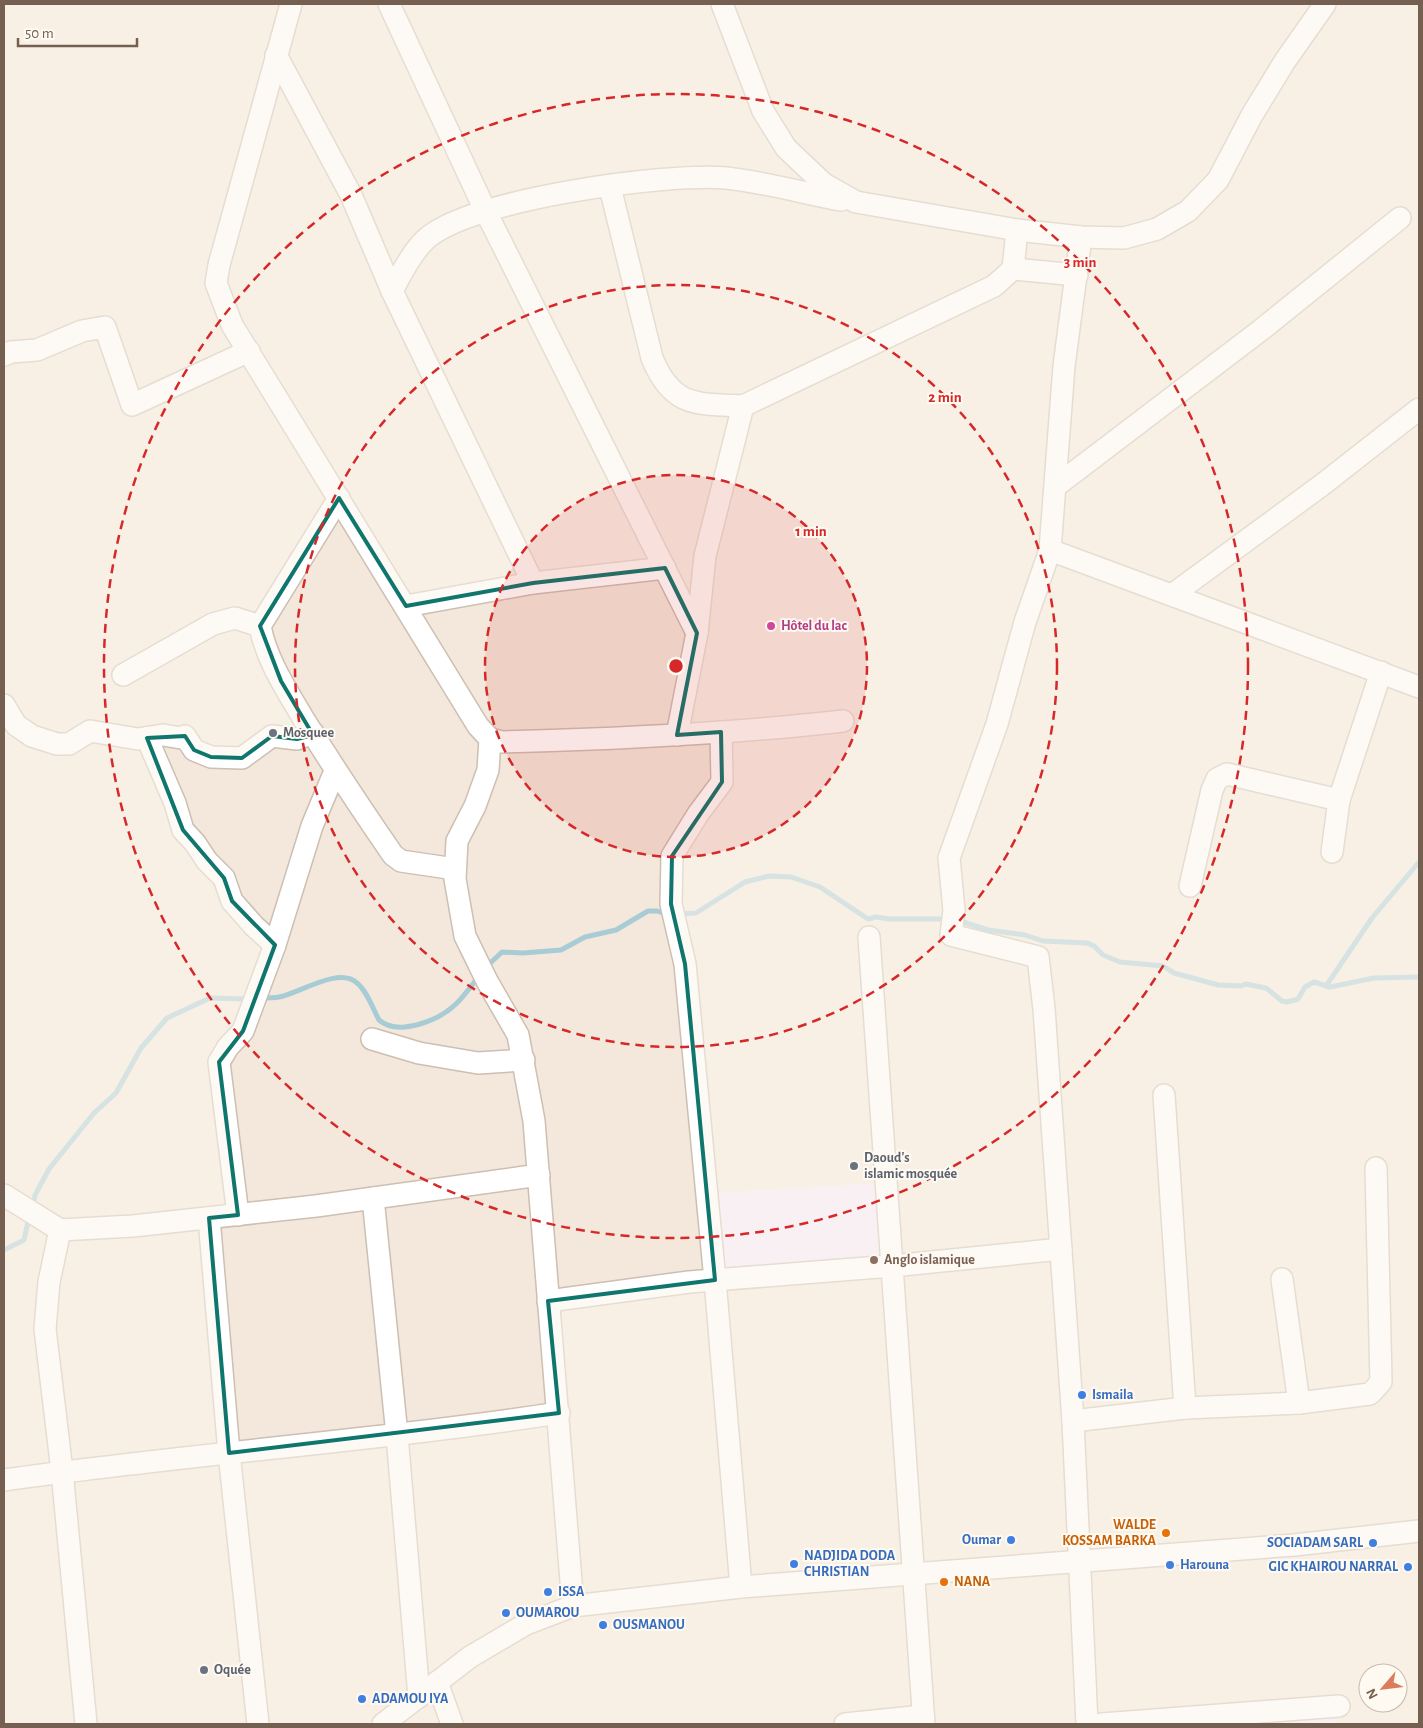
<svg xmlns="http://www.w3.org/2000/svg" width="1423" height="1728" font-family="'Alegreya Sans',sans-serif">
  <style>
    .residential { fill: #f3e8db; fill-rule: evenodd }
    .education { fill: #f3e8f8 }
    .lines { fill: none; stroke-linecap: round; stroke-linejoin: round }
    .stream { stroke: #a8ccd5; stroke-width: 5 }
    .minor-casing { stroke: #cdbfb2; stroke-width: 24 }
    .minor { stroke: #fff; stroke-width: 21 }
    .marked { fill: none; stroke: #0f766e; stroke-width: 4; stroke-linejoin: round }
    .ring { fill: none; stroke: #d62828; stroke-width: 2.5; stroke-dasharray: 9 6 }
    .hotel-dot { fill: #d1479c; stroke: #fefaf2; stroke-width: 2 }
    .worship-dot { fill: #6b7280; stroke: #fefaf2; stroke-width: 2 }
    .education-dot { fill: #8d6e63; stroke: #fefaf2; stroke-width: 2 }
    .shop-dot { fill: #3f7fe0; stroke: #fefaf2; stroke-width: 2 }
    .food-dot { fill: #e8710a; stroke: #fefaf2; stroke-width: 2 }
    .labels { text-anchor: middle; dominant-baseline: central; stroke-width: 4; stroke-linejoin: round; paint-order: stroke }
    .hotel-label { font-size: 14px; font-weight: bold; fill: #b23c85; stroke: #fefaf2; text-anchor: start }
    .worship-label { font-size: 14px; font-weight: bold; fill: #5b616d; stroke: #fefaf2; text-anchor: start }
    .education-label { font-size: 14px; font-weight: bold; fill: #785e54; stroke: #fefaf2; text-anchor: start }
    .shop-label { font-size: 14px; font-weight: bold; fill: #366cbe; stroke: #fefaf2; text-anchor: start }
    .food-label { font-size: 14px; font-weight: bold; fill: #c56008; stroke: #fefaf2; text-anchor: end }
    .centre { fill: #d62828; stroke: #fefaf2; stroke-width: 2.5 }
    .ring-label { font-size: 15px; text-anchor: middle; font-weight: bold; fill: #d62828; stroke: #fefaf2; stroke-width: 4; stroke-linejoin: round; paint-order: stroke }
  </style>
  <rect width="100%" height="100%" fill="#fbf6ec"/>
  <path class="residential" d="M4,4H1419V1724H4ZM1368,1673H1398V1703H1368Z"/>
  <g class="education">
    <polygon points="878,1183 883,1258 720,1270 712,1193"/>
    <polygon points="1332,1710 1335,1724 1178,1724"/>
  </g>
  <g class="lines">
    <g class="stream">
      <polyline points="677,914 696,913 745,882 769,876 791,877 820,887 868,919 876,917 890,919 949,919"/>
      <polyline points="957,920 988,930 1025,935 1043,941 1087,943 1094,946 1103,955 1120,962 1163,966 1174,973 1218,985 1241,986 1246,984 1266,988 1282,1001 1287,1002 1298,999 1305,987 1314,982 1330,987 1374,978 1419,977"/>
      <polyline points="485,968 502,952 523,953 561,950 585,937 616,930 648,911 657,911 669,915"/>
      <polyline points="1326,986 1372,918 1419,862"/>
      <path d="M260,998C266,998 273,998 279,997C298,994 339,966 357,983C367,991 373,1009 379,1020C399,1037 440,1020 457,1003C464,996 472,985 479,976"/>
      <polyline points="33,1207 35,1195 49,1169 94,1113 116,1093 141,1048 167,1018 210,998 249,999"/>
      <polyline points="4,1250 24,1240 29,1217"/>
    </g>
    <g class="minor-casing">
      <g id="minor">
        <path d="M291,4L219,265L216,283L232,325L478,726L490,739L502,742C616,739 730,734 843,721"/>
        <polyline points="389,4 485,210 697,633"/>
        <polyline points="722,4 763,111 786,148 824,184 856,202 1017,230 1081,237 1124,238 1157,229 1188,211 1218,180 1252,115 1285,61 1325,4"/>
        <polyline points="276,55 351,195 392,291 533,583"/>
        <path d="M610,187L652,358C672,407 696,404 743,406"/>
        <polyline points="1081,237 1064,366 1050,550 1025,622 997,724 949,858 954,910 951,935 1038,957 1044,1009 1073,1421 1087,1724"/>
        <polyline points="1013,269 1077,275"/>
        <path d="M392,291C401,274 411,254 425,240C468,199 665,173 726,178C764,182 803,193 841,200"/>
        <polyline points="4,355 11,352 37,350 82,331 105,327 132,405 249,351"/>
        <polyline points="1056,486 1261,330 1400,218"/>
        <path d="M339,498L260,626C266,659 286,689 303,718C332,765 362,810 393,855L401,861L455,869"/>
        <polyline points="1050,550 1419,687"/>
        <polyline points="1172,595 1322,485 1419,409"/>
        <polyline points="406,606 533,583 665,568"/>
        <polyline points="123,675 213,624 235,618 260,626"/>
        <polyline points="4,705 16,725 32,736 57,744 69,744 90,731 138,739 163,735 181,738 185,736 194,750 211,757 242,758 272,736 297,739 313,733"/>
        <polyline points="721,732 722,782 698,814 672,856 671,904 685,964 715,1280 741,1587"/>
        <polyline points="677,735 697,633 705,556 743,406 994,286 1013,269 1017,230"/>
        <polyline points="147,738 175,803 183,830 195,843 207,861 224,878 232,901 254,926 275,945"/>
        <polyline points="490,739 488,770 475,806 457,841 455,879 465,936 487,981 518,1035 534,1121 573,1606"/>
        <polyline points="1332,852 1339,800 1381,672"/>
        <polyline points="1190,886 1212,790 1217,779 1227,774 1339,800"/>
        <polyline points="869,937 924,1724"/>
        <polyline points="372,1039 419,1053 478,1063 524,1060"/>
        <polyline points="1164,1095 1185,1408"/>
        <polyline points="4,1195 60,1230 133,1226 316,1206 539,1175"/>
        <polyline points="373,1198 397,1435 419,1697"/>
        <polyline points="238,1215 219,1062 228,1047 243,1031 275,945 312,826 335,771"/>
        <polyline points="209,1218 229,1453 258,1724"/>
        <polyline points="60,1230 49,1282 45,1329 62,1471 86,1724"/>
        <polyline points="1282,1279 1299,1403"/>
        <polyline points="548,1301 689,1282 892,1266 1061,1249"/>
        <polyline points="1073,1421 1185,1408 1299,1403 1370,1394 1381,1382 1376,1168"/>
        <path d="M4,1480C188,1454 374,1441 559,1413"/>
        <polyline points="437,1682 452,1724"/>
        <polyline points="383,1724 470,1657 526,1624 573,1606 741,1587 1294,1545 1419,1531"/>
        <polyline points="845,1724 923,1716"/>
        <polyline points="1102,1724 1339,1706"/>
      </g>
    </g>
    <use href="#minor" class="minor"/>
  </g>
  <path d="M0 0H1423V1728H0ZM339,498L406,606L533,583L665,568L697,633L677,735L721,732L722,782L672,856L671,904L685,964L715,1280L548,1301L559,1413L229,1453L209,1218L238,1215L219,1062L243,1031L275,945L232,901L224,878L183,830L147,738L185,736L194,750L211,757L242,758L272,736L297,739L313,735L281,681L260,626Z" fill="#fbf6ec" fill-opacity=".55" fill-rule="evenodd"/>
  <path class="marked" d="M339,498L406,606L533,583L665,568L697,633L677,735L721,732L722,782L672,856L671,904L685,964L715,1280L548,1301L559,1413L229,1453L209,1218L238,1215L219,1062L243,1031L275,945L232,901L224,878L183,830L147,738L185,736L194,750L211,757L242,758L272,736L297,739L313,735L281,681L260,626Z"/>
  <circle cx="676" cy="666" r="191" fill="#d62828" fill-opacity=".12"/>
  <g class="ring">
    <circle cx="676" cy="666" r="191"/>
    <circle cx="676" cy="666" r="381"/>
    <circle cx="676" cy="666" r="572"/>
  </g>
  <circle class="hotel-dot" cx="771" cy="626" r="5"/>
  <g class="worship-dot">
    <circle cx="273" cy="733" r="5"/>
    <circle cx="854" cy="1166" r="5"/>
    <circle cx="204" cy="1670" r="5"/>
  </g>
  <circle class="education-dot" cx="874" cy="1260" r="5"/>
  <g class="shop-dot">
    <circle cx="1082" cy="1395" r="5"/>
    <circle cx="1011" cy="1540" r="5"/>
    <circle cx="1373" cy="1543" r="5"/>
    <circle cx="794" cy="1564" r="5"/>
    <circle cx="1170" cy="1565" r="5"/>
    <circle cx="1408" cy="1567" r="5"/>
    <circle cx="548" cy="1592" r="5"/>
    <circle cx="506" cy="1613" r="5"/>
    <circle cx="603" cy="1625" r="5"/>
    <circle cx="362" cy="1699" r="5"/>
  </g>
  <g class="food-dot">
    <circle cx="1166" cy="1533" r="5"/>
    <circle cx="944" cy="1582" r="5"/>
  </g>
  <g class="labels">
    <g class="hotel-label">
      <text x="781" y="626">Hôtel du lac</text>
    </g>
    <g class="worship-label">
      <text x="283" y="733">Mosquee</text>
      <text x="864" y="1158">Daoud's<tspan x="864" dy="16">islamic mosquée</tspan></text>
      <text x="214" y="1670">Oquée</text>
    </g>
    <g class="education-label">
      <text x="884" y="1260">Anglo islamique</text>
    </g>
    <g class="shop-label">
      <text x="1092" y="1395">Ismaila</text>
      <text x="1001" y="1540" text-anchor="end">Oumar</text>
      <text x="1363" y="1543" text-anchor="end">SOCIADAM SARL</text>
      <text x="804" y="1556">NADJIDA DODA<tspan x="804" dy="16">CHRISTIAN</tspan></text>
      <text x="1180" y="1565">Harouna</text>
      <text x="1398" y="1567" text-anchor="end">GIC KHAIROU NARRAL</text>
      <text x="558" y="1592">ISSA</text>
      <text x="516" y="1613">OUMAROU</text>
      <text x="613" y="1625">OUSMANOU</text>
      <text x="372" y="1699">ADAMOU IYA</text>
    </g>
    <g class="food-label">
      <text x="1156" y="1525">WALDE<tspan x="1156" dy="16">KOSSAM BARKA</tspan></text>
      <text x="954" y="1582" text-anchor="start">NANA</text>
    </g>
  </g>
  <circle cx="676" cy="666" r="8" class="centre"/>
  <g class="ring-label">
    <text x="1080" y="267">3 min</text>
    <text x="945" y="402">2 min</text>
    <text x="811" y="536">1 min</text>
  </g>
  <rect width="1423" height="1728" fill="none" stroke="#755f50" stroke-width="10"/>
  <g transform="translate(1383 1688) rotate(242)"><circle r="24" fill="#fefaf2" stroke="#c7bcb1"/>
  <path d="M0-4L9 19L0 12L-9 19Z" fill="#db7d5c"/>
  <text y="-8" font-size="14" font-weight="bold" text-anchor="middle" fill="#755f50">N</text>
  </g>
  <path d="M18 38v8h119v-8" fill="none" stroke="#755f50" stroke-width="2.5"/>
  <text x="25" y="38" font-size="15" fill="#755f50" stroke="#fefaf2" stroke-width="4" paint-order="stroke">50 m</text>
</svg>
